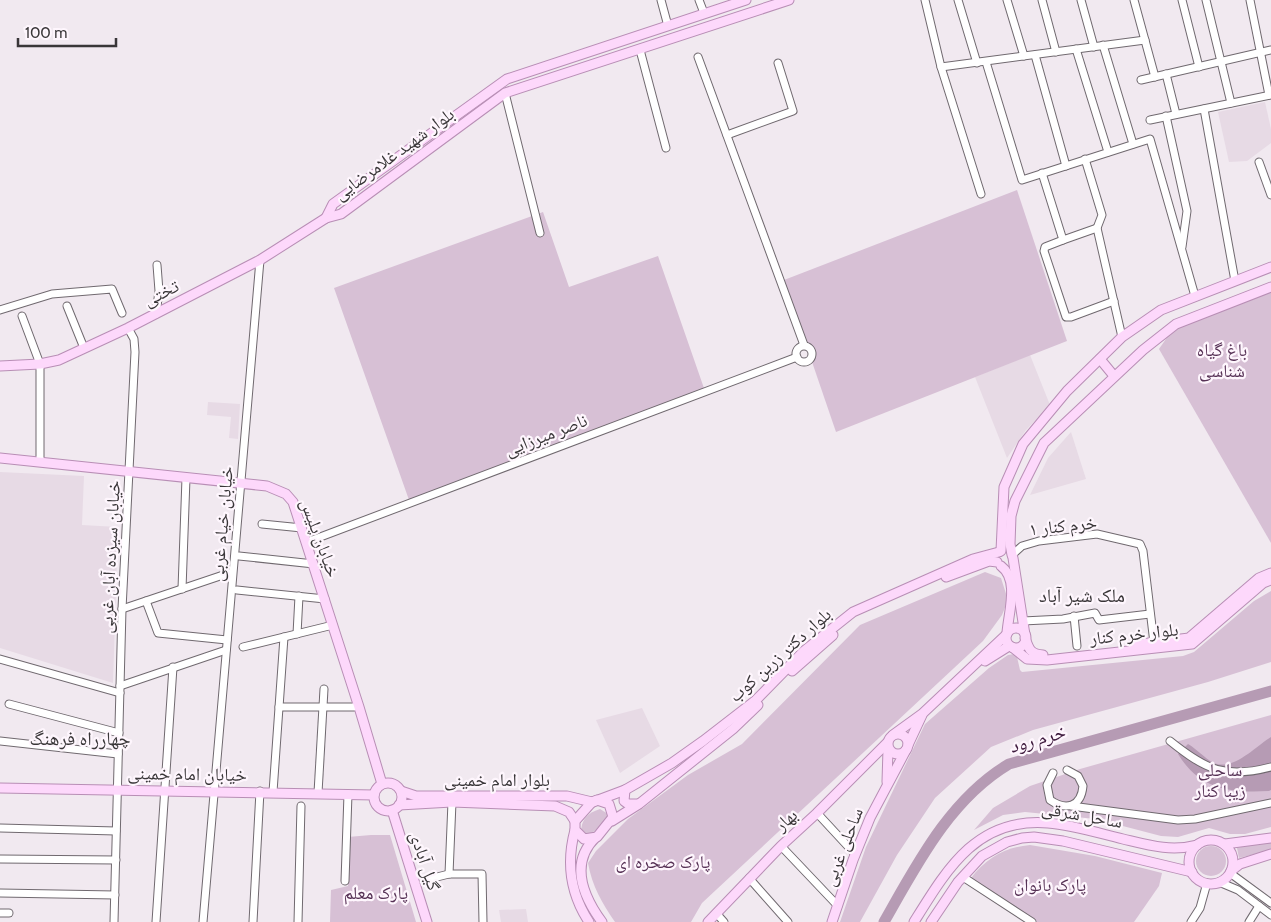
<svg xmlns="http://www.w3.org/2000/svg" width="1271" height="922" font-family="Cabin,'Noto Naskh Arabic',sans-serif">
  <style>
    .built { fill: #e7dae5 }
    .green { fill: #d7c0d5 }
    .water { fill: #b69bb4 }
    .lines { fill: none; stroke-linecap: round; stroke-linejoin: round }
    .river { stroke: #b69bb4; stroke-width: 11 }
    .minor-casing { stroke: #70696f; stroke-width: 9 }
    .major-casing { stroke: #b88eb5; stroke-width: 11 }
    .minor { stroke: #fff; stroke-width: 7 }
    .major { stroke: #fdd8fb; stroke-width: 9 }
    .labels { text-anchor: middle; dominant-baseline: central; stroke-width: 4.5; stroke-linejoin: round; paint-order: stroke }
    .street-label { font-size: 18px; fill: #393638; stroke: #fef6fd }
    .park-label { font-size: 18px; fill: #563155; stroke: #fef6fd }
    .neighbourhood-label { font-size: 19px; fill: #393638; stroke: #fef6fd }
    .water-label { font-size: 19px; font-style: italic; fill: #3d193c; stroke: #fef6fd }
  </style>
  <rect width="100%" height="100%" fill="#f1e9f0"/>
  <g class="built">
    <polygon points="1265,102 1271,129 1271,143 1247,161 1229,162 1218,112"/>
    <polygon points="1030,355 1050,405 1026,430 1007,458 975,377"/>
    <polygon points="208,402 240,404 238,439 229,438 231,417 207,415"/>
    <polygon points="1071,432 1086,479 1030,495 1048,458"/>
    <polygon points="0,472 84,476 82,525 118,527 113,683 0,648"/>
    <polygon points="642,708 660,746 620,773 596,720"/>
    <polygon points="526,909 528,922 501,922 499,910"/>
  </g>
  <g class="green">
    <polygon points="1017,190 1067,341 836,432 784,280"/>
    <polygon points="543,212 569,287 658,256 706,394 409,500 334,288"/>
    <polygon points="1271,289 1271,543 1159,349 1175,326"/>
    <path d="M985,572L1001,578L1008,600L1002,615L983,641L702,903L691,922H615C602,903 592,886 588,863L596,851L628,819L688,775L742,744L860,625Z"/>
    <polygon points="1271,591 1271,662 1208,682 1033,730 991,747 935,798 897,855 860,922 840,922 866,847 925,724 989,668 1008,655 1014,654 1017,657 1020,670 1022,672 1183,656 1194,652 1254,601"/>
    <polygon points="1271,715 1271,827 1245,834 1230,834 1209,828 1178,837 1161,836 1096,819 1025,812 1003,815 974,830 993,808 1030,786 1080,769"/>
    <path d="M600,809L608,814V819L589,836L581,833C581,820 587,813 600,809Z"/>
    <polygon points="371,835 390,835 416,922 330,922 331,890 348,886 348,837"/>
    <polygon points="1271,840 1271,850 1239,858 1237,848"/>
    <path d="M1030,845L1095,856L1162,873L1159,886L1134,922H1037L971,878C986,858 1006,847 1030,845Z"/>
    <circle cx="1211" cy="861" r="15"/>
  </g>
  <path class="water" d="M1271,737V790L1269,791C1231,793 1200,790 1178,754L1188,744C1197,749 1204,758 1214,763C1234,771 1256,746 1271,737Z"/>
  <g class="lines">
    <path class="river" d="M884,922C917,864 950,799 1009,764L1271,691"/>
    <g class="minor-casing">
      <g id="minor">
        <polyline points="661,0 668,26"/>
        <polyline points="699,0 704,13"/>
        <polyline points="925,0 941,67 981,194"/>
        <polyline points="958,0 977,63"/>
        <polyline points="1007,0 1024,56"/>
        <polyline points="1042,0 1056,52"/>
        <polyline points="1081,0 1094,47"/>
        <polyline points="1134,0 1155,77"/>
        <polyline points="1182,0 1199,67"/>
        <polyline points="1206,0 1231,103"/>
        <polyline points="1250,0 1269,95"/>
        <polyline points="1103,45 1133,144"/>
        <polyline points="1076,49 1108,152"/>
        <polyline points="640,50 666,148"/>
        <polyline points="1035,55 1066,166"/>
        <polyline points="698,57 804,345"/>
        <polyline points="986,62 1022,180 1150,139 1195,296"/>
        <polyline points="941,67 1145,40"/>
        <polyline points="1166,74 1176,114"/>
        <polyline points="1141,80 1271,50"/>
        <polyline points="505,93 540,233"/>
        <polyline points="1204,109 1235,281"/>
        <polyline points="1166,116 1187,211 1182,247"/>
        <polyline points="1150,120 1271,95"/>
        <polyline points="727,135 793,111 778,63"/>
        <polyline points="1085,159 1102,215 1097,228 1122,337"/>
        <polyline points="1259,162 1271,195"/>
        <polyline points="1042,173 1063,240 1097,228"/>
        <polyline points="1063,240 1045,247 1044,251 1066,317 1071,317 1114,301"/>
        <polyline points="67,306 84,348"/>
        <polyline points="0,310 52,294 112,289 122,313"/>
        <polyline points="156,314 159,291 157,265"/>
        <polyline points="22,316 40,364 40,462"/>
        <circle cx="804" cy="354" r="8"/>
        <polyline points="262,524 302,528"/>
        <polyline points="307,542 797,357"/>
        <polyline points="1012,555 1022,546 1039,541 1097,534 1140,544 1143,551 1154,643"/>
        <polyline points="239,556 314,564"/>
        <polyline points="182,589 186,478"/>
        <polyline points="237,590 325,599"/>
        <polyline points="146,601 158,633 227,640"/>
        <polyline points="122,609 232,572"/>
        <polyline points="1074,616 1077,646"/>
        <polyline points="1023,621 1063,619 1095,613 1099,620 1150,614"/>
        <polyline points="297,634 299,596"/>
        <polyline points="243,647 333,625"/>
        <polyline points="0,659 120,693"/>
        <polyline points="120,686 226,650"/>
        <polyline points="9,704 119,733"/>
        <polyline points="279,707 354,707"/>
        <polyline points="0,741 118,754"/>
        <path d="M1170,741C1206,770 1225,779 1271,767"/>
        <path d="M1053,773L1047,785L1050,800C1066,811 1081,807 1083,786L1078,776L1067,770"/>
        <polyline points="273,792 284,637"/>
        <polyline points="318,793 324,689"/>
        <polyline points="1071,806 1178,820 1195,819 1271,803"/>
        <polyline points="817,813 855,854"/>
        <polyline points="0,828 116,831"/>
        <polyline points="781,846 838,906"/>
        <polyline points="0,859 116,860"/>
        <polyline points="1230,873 1271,903"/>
        <polyline points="449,874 452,802"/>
        <polyline points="963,877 1032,922"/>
        <polyline points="749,878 788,922"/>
        <polyline points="425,880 449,874 482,874 483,922"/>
        <polyline points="345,881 348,794"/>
        <polyline points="1219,882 1238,890 1271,915"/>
        <polyline points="0,893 115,895"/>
        <polyline points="0,913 9,913"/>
        <polyline points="716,913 724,922"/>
        <polyline points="114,922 122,609 135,352 134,339 128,328"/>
        <polyline points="156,922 173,667"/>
        <polyline points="203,922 260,260"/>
        <polyline points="253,922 260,791"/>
        <polyline points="298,922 301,806"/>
        <polyline points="1191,922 1200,908 1207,883"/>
        <polyline points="1249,922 1259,906"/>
      </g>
    </g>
    <g class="major-casing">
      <g id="major">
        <polyline points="326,218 333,204 507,79 746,0"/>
        <polyline points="1100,359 1114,376"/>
        <polyline points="0,366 40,364 59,360 128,328 260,260 326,218 341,214 505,93 789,0"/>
        <polyline points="0,458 267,486 286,494 293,502 359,707 382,784"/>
        <polyline points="1001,551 1004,487 1023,444 1067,391 1122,337 1161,310 1271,267"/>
        <polyline points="1012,555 1010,544 1011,516 1015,501 1044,443 1143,350 1176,324 1271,287"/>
        <polyline points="1013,558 1025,635"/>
        <path d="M1001,566C1020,580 1008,614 1007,633"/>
        <polyline points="946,577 989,561 997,562"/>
        <circle cx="1016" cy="638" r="10"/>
        <path d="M1025,638C1029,649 1030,654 1043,655"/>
        <polyline points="1133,645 1189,638 1259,578 1271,573"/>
        <polyline points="1012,647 1027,659 1047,660 1192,644 1263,583 1271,580"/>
        <polyline points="985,661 1009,646"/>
        <polyline points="792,671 833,635"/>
        <circle cx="898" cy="744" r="10"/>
        <polyline points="893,735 922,714 1007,634"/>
        <polyline points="908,745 922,715"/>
        <polyline points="887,782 888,749"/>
        <circle cx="388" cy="797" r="14"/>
        <polyline points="0,788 374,795"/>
        <polyline points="625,790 624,801 628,804 638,804"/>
        <polyline points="401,791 416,796 567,796 592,802"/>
        <polygon points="597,800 609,804 613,817 597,837 584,839 575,830 575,821 592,802"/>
        <polyline points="593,802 625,790 672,763 703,741 756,700 804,651 853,612 973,559 999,552"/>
        <polyline points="399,805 452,802 555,806 569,812 575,821"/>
        <polyline points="392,810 427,922"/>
        <polyline points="612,821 639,804 733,729 758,705"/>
        <path d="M575,830C566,863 570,893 589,922"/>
        <path d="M596,837C569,863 583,896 602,922"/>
        <circle cx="1211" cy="862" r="22"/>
        <polyline points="1225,844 1271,838"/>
        <polyline points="1231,871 1240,864 1271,854"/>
        <polyline points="708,922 781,846 817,813 887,743"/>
        <polyline points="832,922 853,860 870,818 906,750"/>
        <path d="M914,922C947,869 977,817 1048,823C1073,825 1098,833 1123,839C1148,845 1171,852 1197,845"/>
        <polyline points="931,922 958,882 982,856 1007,842 1022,838 1034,837 1063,841 1192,872"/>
      </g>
    </g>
    <use href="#minor" class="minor"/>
    <use href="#major" class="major"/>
  </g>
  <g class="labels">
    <g class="street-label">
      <text transform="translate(394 154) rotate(-36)">بلوار شهید غلامرضایی</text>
      <text transform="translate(161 293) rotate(-27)">تختی</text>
      <text transform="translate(546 435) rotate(-21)">ناصر میرزایی</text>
      <text transform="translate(222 524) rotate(-85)">خیابان خیام غربی</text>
      <text transform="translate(1063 526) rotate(-6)">خرم کنار ۱</text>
      <text transform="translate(320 538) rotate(70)">خیابان پلیس</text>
      <text transform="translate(110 557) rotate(-87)">خیابان سیزده آبان غربی</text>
      <text transform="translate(1134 634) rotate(-6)">بلوار خرم کنار</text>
      <text transform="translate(780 655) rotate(-42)">بلوار دکتر زرین کوب</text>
      <text transform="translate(187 774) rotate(1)">خیابان امام خمینی</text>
      <text x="497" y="780">بلوار امام خمینی</text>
      <text transform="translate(1082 815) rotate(10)">ساحل شرقی</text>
      <text transform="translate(786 820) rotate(-42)">بهار</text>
      <text transform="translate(843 847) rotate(-69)">ساحلی غربی</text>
      <text transform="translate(425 861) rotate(72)">گیل آبادی</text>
    </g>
    <g class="park-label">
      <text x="1222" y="350">باغ گیاه<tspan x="1222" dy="21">شناسی</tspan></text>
      <text x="1220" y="770">ساحلی<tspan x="1220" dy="21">زیبا کنار</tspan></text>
      <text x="663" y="862">پارک صخره ای</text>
      <text x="1050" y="885">پارک بانوان</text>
      <text x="376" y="893">پارک معلم</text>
    </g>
    <g class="neighbourhood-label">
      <text x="1082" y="595">ملک شیر آباد</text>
      <text x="80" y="738">چهارراه فرهنگ</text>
    </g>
    <g class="water-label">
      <text transform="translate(1037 739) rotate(-16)">خرم رود</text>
    </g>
  </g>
  <path d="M18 38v8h98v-8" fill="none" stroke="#393638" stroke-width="2.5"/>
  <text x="25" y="38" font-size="15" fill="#393638" stroke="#fef6fd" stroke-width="4" paint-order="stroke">100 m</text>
</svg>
